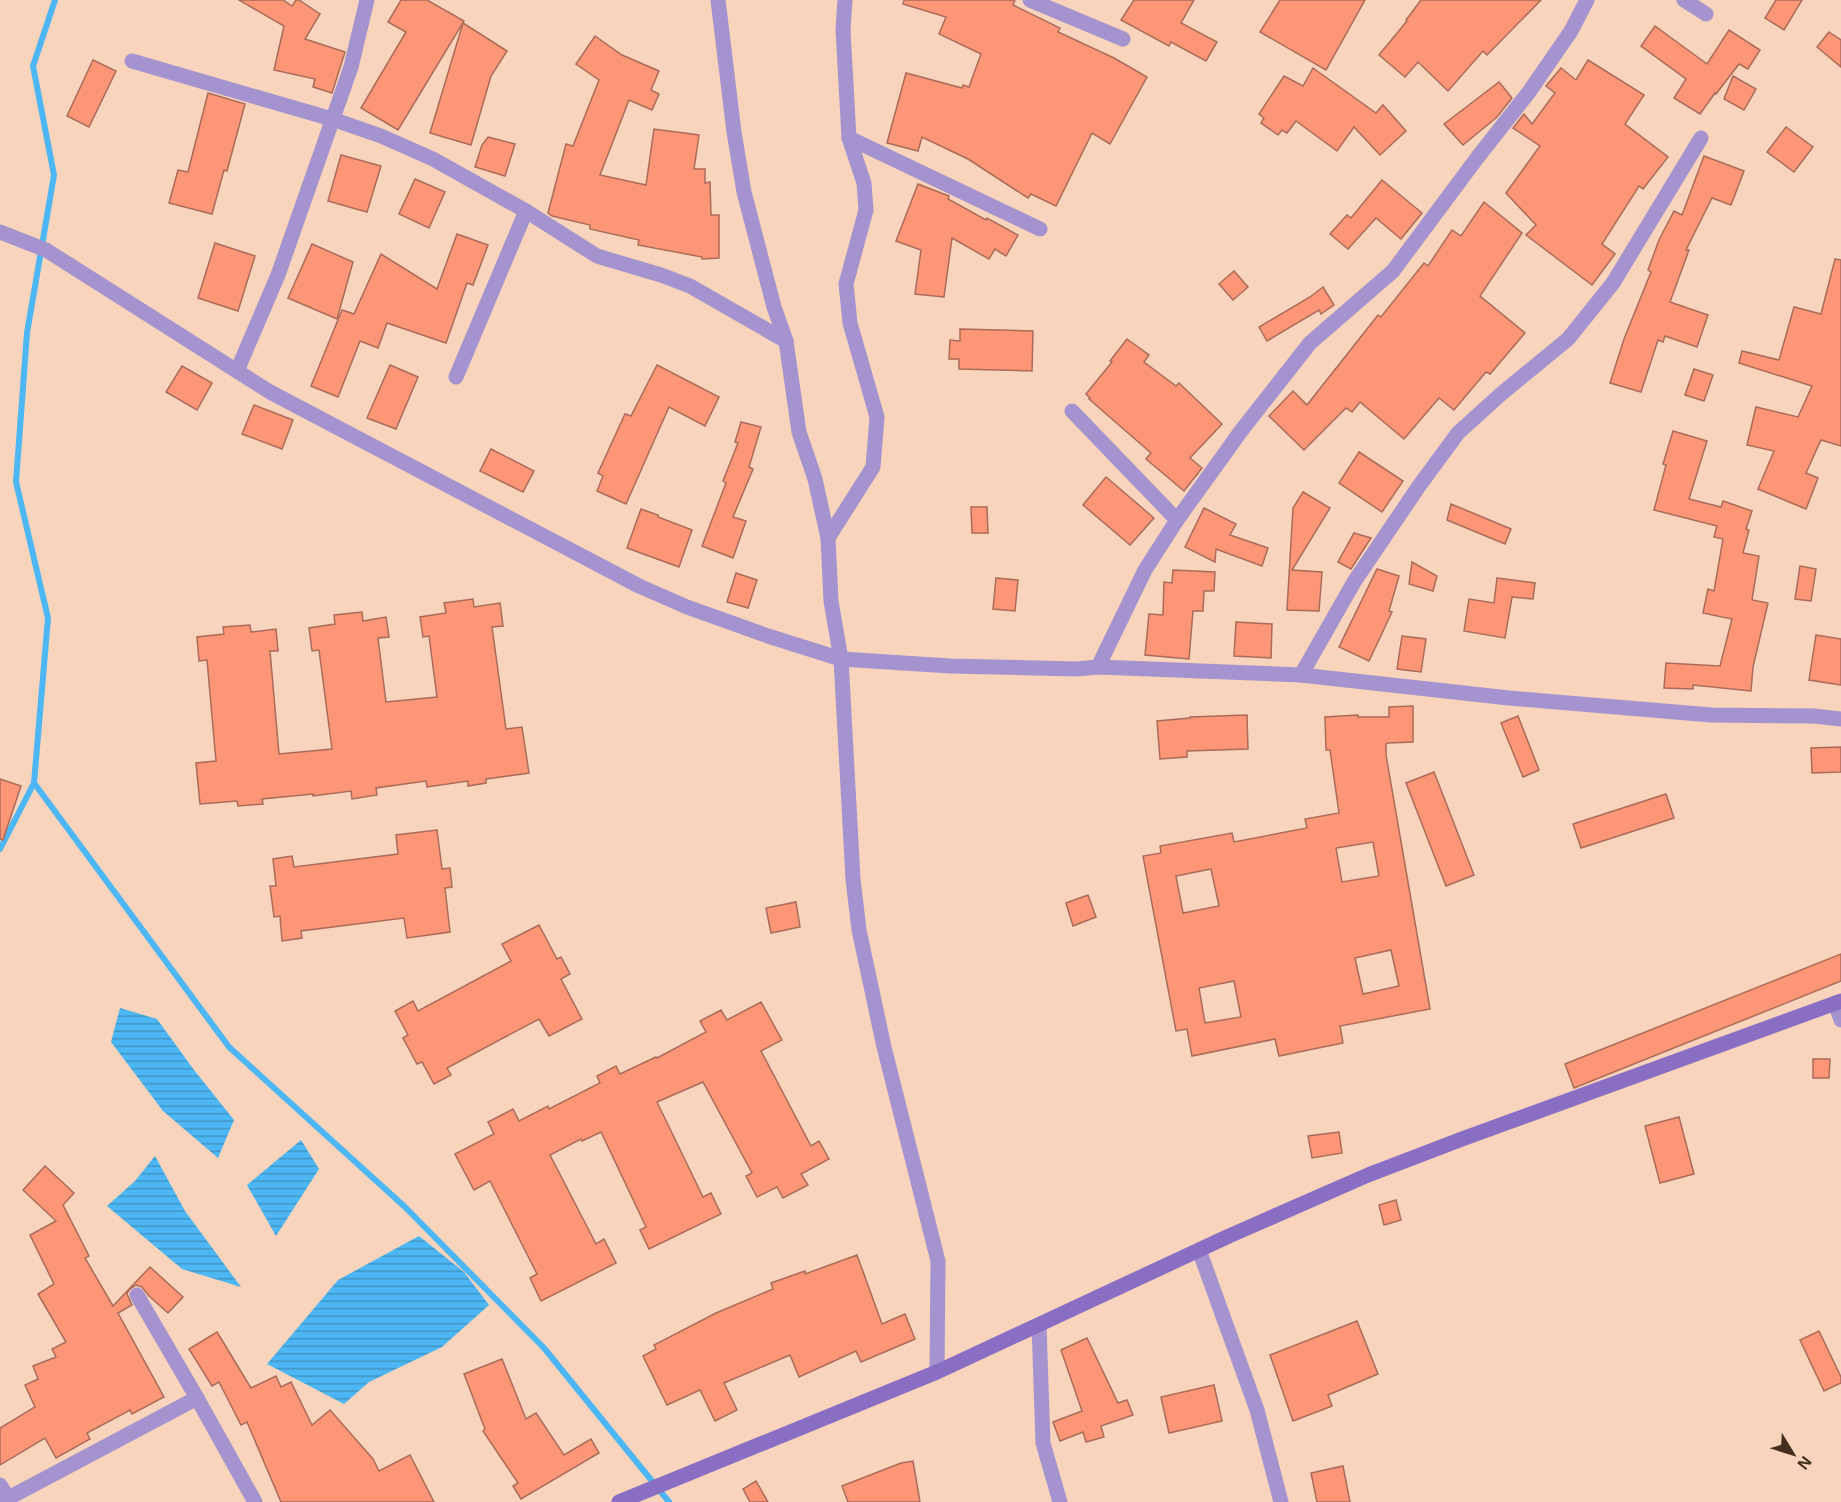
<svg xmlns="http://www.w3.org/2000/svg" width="1841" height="1502" font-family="Arial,sans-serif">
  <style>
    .water { fill: url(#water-rules) }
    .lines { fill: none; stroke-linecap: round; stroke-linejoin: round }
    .stream { stroke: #4cb7f4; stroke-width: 6 }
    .building { fill: #fd9677; stroke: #aa6b59; stroke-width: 1.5; fill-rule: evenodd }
    .street { stroke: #a493ce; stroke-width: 15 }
    .secondary { stroke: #8a6ec4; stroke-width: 15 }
  </style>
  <defs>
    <pattern id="water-rules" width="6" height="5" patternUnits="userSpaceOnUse" patternTransform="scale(1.5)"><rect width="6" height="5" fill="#4cb7f4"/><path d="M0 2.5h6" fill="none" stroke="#4195c5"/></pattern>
  </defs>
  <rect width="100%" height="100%" fill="#f7d4bb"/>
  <g class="water">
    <polygon points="120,1008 157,1019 194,1070 234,1120 218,1158 163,1111 111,1042"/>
    <polygon points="301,1140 319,1169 276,1236 247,1185"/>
    <polygon points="155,1156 185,1211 241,1287 182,1269 107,1206 135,1181"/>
    <polygon points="419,1236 464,1272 489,1305 442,1347 369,1382 344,1404 267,1364 338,1280"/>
  </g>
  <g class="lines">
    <g class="stream">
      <polyline points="34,783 229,1047 405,1207 544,1348 669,1502"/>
      <polyline points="0,849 34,783 48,618 16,482 27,333 54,175 33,66 55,0"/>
    </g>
  </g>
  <g class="building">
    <polygon points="239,0 283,0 292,6 296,0 299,0 320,14 305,39 345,52 332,93 313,87 315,79 274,70 284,26"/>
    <polygon points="401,0 427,0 464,21 398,130 361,108 406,32 388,22"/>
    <polygon points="904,0 1015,0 1013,5 1060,28 1058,32 1114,58 1147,77 1110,144 1092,133 1056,206 1031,194 1028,198 968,159 922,137 918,151 887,143 906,73 962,88 963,85 969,87 981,54 939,34 946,17 903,4"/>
    <polygon points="1134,0 1194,0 1181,23 1217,42 1206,61 1171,42 1169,46 1121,20"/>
    <polygon points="1280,0 1365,0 1326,70 1260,32"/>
    <polygon points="1421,0 1541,0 1487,55 1483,51 1448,91 1418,62 1405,77 1379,55 1407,21 1406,20"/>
    <polygon points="1776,0 1802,0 1784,30 1765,18"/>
    <polygon points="463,23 507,51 491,76 471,145 430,133"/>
    <polygon points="1655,26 1707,64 1729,30 1760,50 1748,69 1739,64 1716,94 1715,93 1700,114 1674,98 1686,79 1641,46"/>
    <polygon points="1829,32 1841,40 1841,67 1817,47"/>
    <polygon points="595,36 622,55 659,71 651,90 659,94 652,110 629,100 600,175 646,185 654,129 699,135 694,169 705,169 705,183 710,182 711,215 719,215 719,258 702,259 702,257 638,245 639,240 590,229 590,225 552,216 548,213 566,144 573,146 599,80 576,64"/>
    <polygon points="93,60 116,71 89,127 67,116"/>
    <polygon points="1588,60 1644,95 1625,124 1668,157 1643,189 1639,186 1602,244 1615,254 1592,285 1526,235 1536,225 1506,193 1540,146 1513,128 1524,114 1532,124 1555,93 1546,86 1561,68 1576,80"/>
    <polygon points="1313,68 1376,113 1383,105 1406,131 1380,155 1354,127 1337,151 1296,121 1287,133 1282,130 1278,135 1261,123 1264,118 1259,114 1284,76 1303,86"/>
    <polygon points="1733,76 1756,89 1744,110 1724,99"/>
    <polygon points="1499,82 1512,98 1497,117 1463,145 1444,124"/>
    <polygon points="208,93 245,104 227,171 224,170 212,214 169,203 178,170 188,172"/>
    <polygon points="1786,127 1813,147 1794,172 1767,152"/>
    <polygon points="488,137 515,144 505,176 475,167 482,145"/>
    <polygon points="341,155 381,166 367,212 328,201"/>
    <polygon points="1704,156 1744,171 1731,205 1712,198 1686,250 1689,250 1670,302 1708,315 1697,347 1665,336 1663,342 1658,340 1641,392 1610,383 1624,339 1651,272 1648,270 1659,240 1674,211 1682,215"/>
    <polygon points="415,179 445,192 429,228 399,214"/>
    <polygon points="1382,180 1422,213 1401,239 1376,218 1348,249 1330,234 1347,215 1351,218"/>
    <polygon points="918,184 949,196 948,199 986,220 987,218 1018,235 1006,256 995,249 989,259 952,238 944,297 915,294 921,250 896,241"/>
    <polygon points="1484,202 1522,233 1480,296 1525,333 1490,374 1486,372 1454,410 1439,398 1404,439 1360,402 1352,412 1346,408 1304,450 1269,416 1293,391 1307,405 1378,315 1381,317 1424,263 1428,266 1452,230 1461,236"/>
    <polygon points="457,234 488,245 473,285 467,283 446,343 387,323 378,348 360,341 338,397 311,386 342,310 354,314 381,254 437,289"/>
    <polygon points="215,243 255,256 238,311 198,298"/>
    <polygon points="312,244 353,262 337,319 288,298"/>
    <polygon points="1835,259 1841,260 1841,446 1821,440 1806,473 1818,478 1806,509 1758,489 1774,451 1747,445 1756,407 1798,417 1812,386 1739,363 1742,351 1779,360 1794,307 1821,314"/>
    <polygon points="1234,271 1248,287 1233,300 1219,284"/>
    <polygon points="1323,287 1334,305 1321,314 1319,310 1267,341 1259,327 1310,297"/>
    <polygon points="960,329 1033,331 1032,371 959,369 959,359 949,359 950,340 960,341"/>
    <polygon points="1127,339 1149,355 1144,362 1176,386 1179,383 1222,424 1190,458 1202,468 1184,491 1146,459 1151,453 1089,399 1090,398 1086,394 1112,362 1110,361"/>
    <polygon points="390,365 418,377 396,429 367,418"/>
    <polygon points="657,365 719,397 705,426 669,407 626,504 597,491 603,476 598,473 625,414 631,416"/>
    <polygon points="182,366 212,383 197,410 166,392"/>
    <polygon points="1694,369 1713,375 1704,401 1685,395"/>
    <polygon points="254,405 293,420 282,449 242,434"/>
    <polygon points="741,422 761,427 749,467 753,469 733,517 746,521 733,558 702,546 726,483 723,481 738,443 735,442"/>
    <polygon points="1673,431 1707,441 1689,499 1721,507 1723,501 1752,511 1746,529 1749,530 1743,553 1759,556 1752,600 1768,603 1753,667 1751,691 1693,685 1693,689 1664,688 1666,663 1720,666 1732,619 1703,613 1708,589 1714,591 1723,539 1714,537 1717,526 1654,510 1666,465 1663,464"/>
    <polygon points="491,449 534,471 523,492 480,471"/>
    <polygon points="1359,452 1403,481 1382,512 1339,483"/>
    <polygon points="1106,477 1154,518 1130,545 1083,505"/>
    <polygon points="1303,492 1330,508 1292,570 1322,572 1319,611 1287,610 1293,508"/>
    <polygon points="1451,504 1511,529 1505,544 1447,520"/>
    <polygon points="971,507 987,507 988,533 972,533"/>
    <polygon points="1204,508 1236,524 1230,535 1268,548 1262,566 1216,549 1215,562 1185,547"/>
    <polygon points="641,509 658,515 658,517 692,530 679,567 627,548"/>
    <polygon points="1354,533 1371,538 1351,569 1338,562"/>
    <polygon points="1412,562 1437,576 1433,591 1409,584"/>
    <polygon points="1800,566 1816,569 1811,601 1795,599"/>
    <polygon points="1377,569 1399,576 1389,611 1392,612 1369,661 1339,647"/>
    <polygon points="1173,570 1215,572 1214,591 1204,591 1203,611 1193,611 1189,659 1145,655 1149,614 1163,615 1164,582 1172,583"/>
    <polygon points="736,573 757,580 748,608 727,602"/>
    <polygon points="996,578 1018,580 1015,611 993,609"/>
    <polygon points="1497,578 1535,583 1533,599 1512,597 1505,638 1464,631 1469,599 1494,603"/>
    <polygon points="473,599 474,607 500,603 503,626 492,627 506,729 522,727 529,773 486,779 486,783 468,786 468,781 427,787 426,781 376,788 377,795 352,799 351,791 313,796 313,794 262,799 263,804 238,806 237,801 200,804 196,763 216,761 207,660 199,661 197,637 224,634 223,627 250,625 251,632 276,629 278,651 270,651 279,754 332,749 319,650 312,651 309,628 335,624 334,615 362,612 363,621 386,617 389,637 378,638 386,702 437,697 429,636 423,637 420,617 446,613 444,603"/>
    <polygon points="1236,622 1272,624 1271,658 1234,656"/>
    <polygon points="1816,635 1841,639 1841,685 1809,680"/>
    <polygon points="1402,636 1426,639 1421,672 1397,669"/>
    <path d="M1413,706V742L1388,743L1386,744V755L1430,1009L1340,1026L1343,1043L1279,1056L1275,1039L1192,1056L1187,1029L1176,1031L1143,856L1161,853L1160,846L1232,833L1234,842L1307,828L1305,819L1339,813L1330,750H1326L1325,717L1358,715V717H1389V707ZM1373,842L1379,876L1342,882L1336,848ZM1211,869L1219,906L1183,913L1176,876ZM1391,950L1399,986L1363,994L1355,958ZM1234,981L1241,1017L1205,1023L1199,988Z"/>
    <polygon points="1247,715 1248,749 1187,751 1187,757 1160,759 1157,721 1190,718 1190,717"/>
    <polygon points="1518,716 1539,770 1523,777 1501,723"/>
    <polygon points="1841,747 1841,772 1812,773 1811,748"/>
    <polygon points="1434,772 1474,875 1446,886 1406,783"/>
    <polygon points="0,779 21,786 3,840 0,839"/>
    <polygon points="1666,794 1674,818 1581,848 1573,824"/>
    <polygon points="437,830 442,869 450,868 452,887 445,888 450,932 407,938 404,918 301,931 302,938 282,941 280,916 274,917 270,886 276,886 273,859 292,856 294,867 398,854 396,835"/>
    <polygon points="1088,895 1096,917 1073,926 1066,903"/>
    <polygon points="796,902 800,927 771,933 766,908"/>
    <polygon points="539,925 557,959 561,957 570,974 561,979 582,1019 549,1036 539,1019 447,1068 451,1075 434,1084 422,1062 417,1064 403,1038 408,1035 395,1011 413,1001 418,1011 511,961 502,944"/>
    <polygon points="1841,954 1841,981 1574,1088 1565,1064"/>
    <polygon points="761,1002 782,1040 761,1051 811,1146 819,1141 829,1159 801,1174 808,1185 783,1198 777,1187 757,1197 746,1176 752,1173 703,1082 657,1102 703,1197 711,1193 721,1214 649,1249 640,1230 646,1227 601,1132 582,1141 581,1139 550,1155 596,1244 604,1239 616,1263 541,1301 530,1278 537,1274 490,1181 474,1190 455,1154 494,1134 488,1122 513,1109 519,1121 548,1106 549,1109 600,1083 597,1076 616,1066 620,1074 656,1057 657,1058 706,1032 700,1021 721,1010 727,1020"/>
    <polygon points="1813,1059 1830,1059 1829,1078 1813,1078"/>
    <polygon points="1679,1117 1694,1174 1660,1183 1645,1126"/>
    <polygon points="1339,1132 1342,1153 1312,1158 1308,1136"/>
    <polygon points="45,1166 74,1193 63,1205 89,1256 85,1258 113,1306 150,1267 183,1297 168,1313 149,1296 142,1287 136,1285 129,1290 127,1294 132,1305 118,1313 164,1397 132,1414 130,1410 87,1433 90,1439 56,1458 45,1438 0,1465 0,1428 35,1407 25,1385 38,1379 33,1366 56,1357 52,1349 66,1342 38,1294 54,1284 30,1235 56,1221 23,1190"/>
    <polygon points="1396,1200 1401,1220 1384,1225 1379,1205"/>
    <polygon points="857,1255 882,1324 905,1314 915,1339 861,1362 856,1351 799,1377 790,1355 724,1383 737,1410 715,1421 700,1390 667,1405 643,1356 656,1349 654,1345 716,1313 773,1289 771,1283 805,1271 805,1274"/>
    <polygon points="1357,1321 1378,1374 1328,1395 1332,1406 1293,1421 1270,1355"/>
    <polygon points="1819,1331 1841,1377 1841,1383 1824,1391 1800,1340"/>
    <polygon points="217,1332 251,1388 276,1376 281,1387 291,1382 312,1425 330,1410 373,1459 379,1471 410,1455 434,1502 281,1502 247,1422 241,1425 219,1382 212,1386 189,1349"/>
    <polygon points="1087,1338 1118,1403 1127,1400 1133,1415 1101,1426 1104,1437 1086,1442 1083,1432 1060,1441 1053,1422 1082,1411 1061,1350"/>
    <polygon points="502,1359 526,1419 536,1413 564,1455 591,1439 599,1453 521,1499 513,1486 518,1483 483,1431 485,1429 464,1374"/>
    <polygon points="1214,1385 1222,1421 1169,1433 1161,1397"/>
    <polygon points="913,1461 920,1502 848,1502 842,1486 901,1463"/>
    <polygon points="1343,1466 1350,1502 1317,1502 1311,1473"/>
    <polygon points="756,1481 768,1502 750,1502 743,1489"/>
  </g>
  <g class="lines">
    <g class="street">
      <polyline points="718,0 734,132 744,192 774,307 786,341 799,432 815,479 828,538 831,601 841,659 853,879 859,930 884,1047 938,1261 937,1372"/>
      <polyline points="1030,0 1123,39"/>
      <polyline points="1684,0 1706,14"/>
      <polyline points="132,61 332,119 381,136 433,159 526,211 597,256 661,275 690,286 786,341"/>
      <polyline points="849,138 1040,229"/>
      <polyline points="0,232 46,250 270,392 639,586 687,607 768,636 841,659 950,666 1076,669 1098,667 1301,675 1509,698 1711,715 1814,716 1841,719"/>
      <polyline points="237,371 278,275 351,67 367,0"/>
      <polyline points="456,377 526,211"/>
      <polyline points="1072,411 1177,520"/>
      <polyline points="828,538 873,467 877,417 850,323 846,284 866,210 864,183 849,138 843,30 845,0"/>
      <polyline points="1098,667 1145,570 1177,520 1241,431 1310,343 1393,271 1477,158 1529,92 1571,31 1587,0"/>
      <polyline points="1301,675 1354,582 1419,486 1458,433 1501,394 1568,339 1613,283 1701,138"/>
      <polyline points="1835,1003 1841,1020"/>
      <polyline points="1199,1250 1257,1410 1281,1502"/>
      <polyline points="137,1295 197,1398 255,1502"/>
      <polyline points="1039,1325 1043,1443 1060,1502"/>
      <polyline points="0,1485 8,1498"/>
      <polyline points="1,1502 197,1398"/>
    </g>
    <polyline class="secondary" points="619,1502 937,1372 1229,1236 1368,1175 1462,1139 1841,1001"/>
  </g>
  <g transform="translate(1793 1454) rotate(128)" stroke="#f7d4bb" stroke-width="4.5" paint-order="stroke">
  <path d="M0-4.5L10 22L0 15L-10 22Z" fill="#442e1d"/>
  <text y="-9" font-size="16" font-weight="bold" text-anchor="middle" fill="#442e1d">N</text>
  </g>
</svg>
